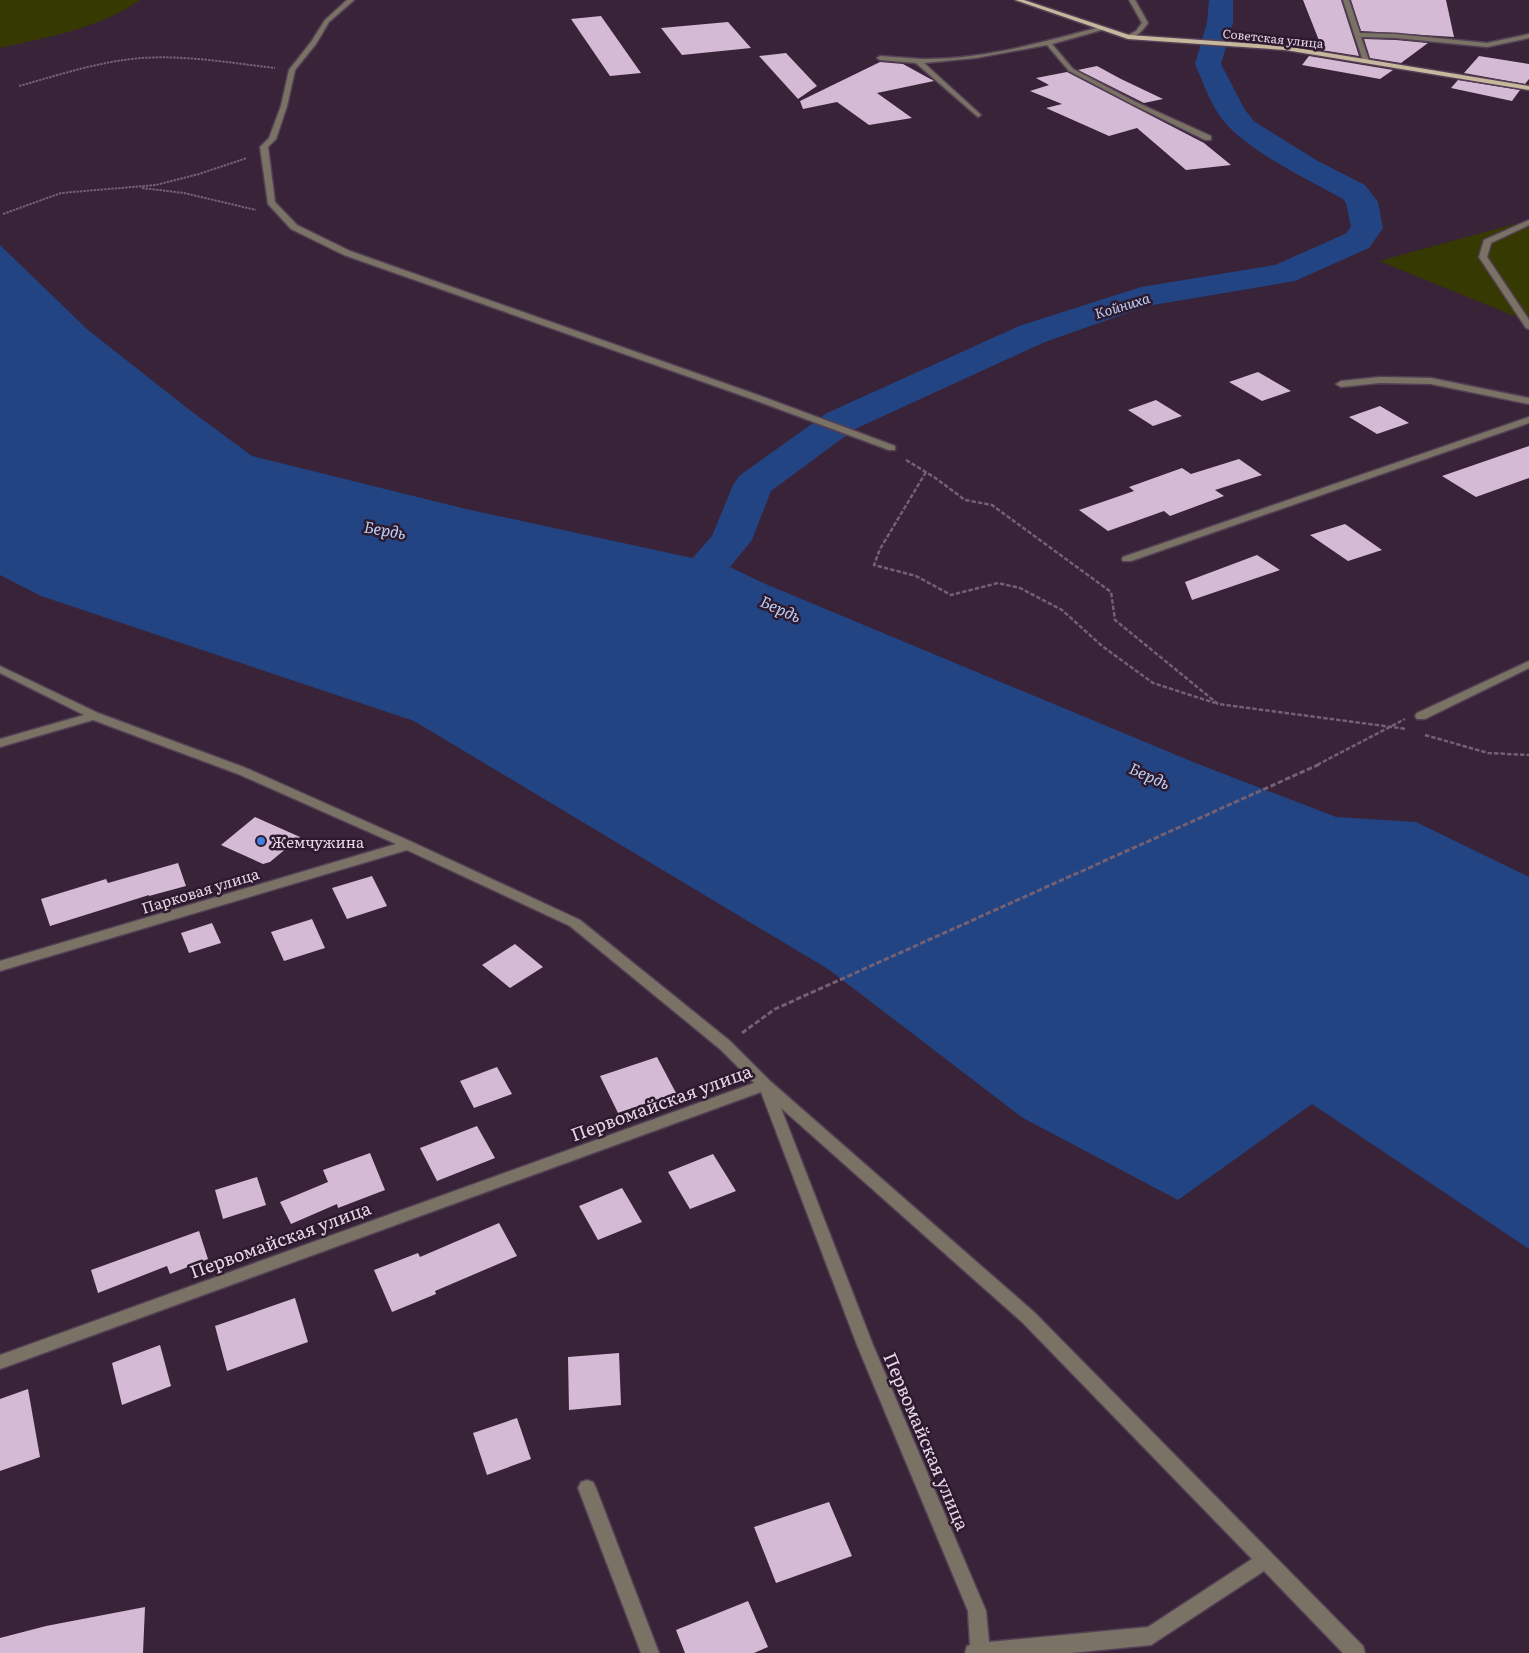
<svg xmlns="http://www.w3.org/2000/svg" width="1529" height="1653" font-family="Literata,serif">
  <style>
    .green { fill: #373902 }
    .water { fill: #234482 }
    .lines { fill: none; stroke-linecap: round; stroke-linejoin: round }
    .river { fill: #234482; fill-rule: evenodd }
    .building { fill: #d4bad5 }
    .minor-casing { stroke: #544055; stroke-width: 3 }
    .major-casing { stroke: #544055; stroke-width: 3 }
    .path-far2 { stroke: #736074; stroke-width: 2; stroke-dasharray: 2.5 1; stroke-linecap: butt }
    .path-far1 { stroke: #736074; stroke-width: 2.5; stroke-dasharray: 4.5 2; stroke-linecap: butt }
    .path { stroke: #736074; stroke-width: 3; stroke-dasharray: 5.5 2.5; stroke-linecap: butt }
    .minor { fill: #797265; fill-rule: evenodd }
    .major { fill: #c7b89d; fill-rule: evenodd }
    .shop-dot { fill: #3f7fe0; stroke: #2e1a2f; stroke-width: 2 }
    .labels { text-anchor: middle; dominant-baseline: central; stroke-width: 5; stroke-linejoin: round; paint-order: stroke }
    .far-street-label { font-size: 12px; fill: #e4d6e5; stroke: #2e1a2f }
    .far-water-label { font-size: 14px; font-style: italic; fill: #bbd0f5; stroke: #2e1a2f }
    .poi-label { font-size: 15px; fill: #e4d6e5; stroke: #2e1a2f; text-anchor: start }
    .street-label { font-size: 15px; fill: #e4d6e5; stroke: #2e1a2f }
    .water-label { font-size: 16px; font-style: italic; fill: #bbd0f5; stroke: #2e1a2f }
    .near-street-label { font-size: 18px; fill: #e4d6e5; stroke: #2e1a2f }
  </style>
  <rect width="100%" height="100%" fill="#382339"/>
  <g class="green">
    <path d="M0,0H140C98,29 48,37 0,48Z"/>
    <polygon points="1529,220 1529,322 1379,261"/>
  </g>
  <polygon class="water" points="0,245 88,330 187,408 252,456 466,509 715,563 1193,762 1336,817 1416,822 1529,877 1529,1249 1312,1104 1178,1200 1023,1118 828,969 414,721 41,596 0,575"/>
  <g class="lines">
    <path class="river" d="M1209,0H1233V23L1221,64L1245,110L1255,122L1316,160L1365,185L1378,202L1383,228L1369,248L1295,281L1147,306L1045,342L855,429L771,491L752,540L730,567L767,585L773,594L767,603L751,607L735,603L688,580L681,571L712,536L733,485L739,476L827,413L1019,326L1141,287L1275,265L1345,234L1351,227L1346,203L1343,199C1308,180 1246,150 1222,119C1210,103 1203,82 1195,64L1207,23Z"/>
  </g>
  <g class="building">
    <polygon points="1303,0 1341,0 1359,56 1315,49 1320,43"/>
    <polygon points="1351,0 1446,0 1454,37 1361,31"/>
    <polygon points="601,16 641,73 610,76 571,19"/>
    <polygon points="728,22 751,48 682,55 661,28"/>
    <polygon points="1364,39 1396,40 1428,43 1401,63 1370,58"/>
    <polygon points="786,53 817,86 798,99 759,56"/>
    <polygon points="1309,56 1393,70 1380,79 1302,65"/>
    <polygon points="1479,56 1529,64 1529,79 1525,84 1464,73"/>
    <polygon points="880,62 903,64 934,81 877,93 912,118 869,125 837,102 803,109 800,101"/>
    <polygon points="1097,66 1121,79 1163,99 1144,103 1078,70"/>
    <polygon points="1067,72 1204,143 1231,165 1186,170 1137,128 1109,136 1046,108 1062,104 1030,91 1049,85 1036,78"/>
    <polygon points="1458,80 1520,90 1512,101 1451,88"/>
    <polygon points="1258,372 1291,391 1262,401 1229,382"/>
    <polygon points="1156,400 1182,416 1153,426 1128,410"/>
    <polygon points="1380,406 1409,423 1377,434 1349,417"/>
    <polygon points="1529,446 1529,478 1476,497 1442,476"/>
    <polygon points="1239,459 1262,475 1215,490 1224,496 1170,516 1164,511 1108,531 1079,510 1134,491 1129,487 1182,468 1191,474"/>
    <polygon points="1345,524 1382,550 1348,561 1310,535"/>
    <polygon points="1257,555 1280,570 1192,600 1185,582"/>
    <polygon points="255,817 300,837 270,862 263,864 221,845"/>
    <polygon points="178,863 186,886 149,896 149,895 50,926 41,899 106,879 108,883"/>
    <polygon points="372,876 387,906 347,919 332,888"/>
    <polygon points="312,919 325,948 284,961 271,932"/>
    <polygon points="212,923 221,943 189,953 181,933"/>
    <polygon points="515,944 543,967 510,988 482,965"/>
    <polygon points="657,1057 676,1093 618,1113 600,1076"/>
    <polygon points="497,1067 512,1094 474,1108 460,1081"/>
    <polygon points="477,1126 495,1158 437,1181 420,1148"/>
    <polygon points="370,1153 385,1190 338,1208 337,1204 291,1224 280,1202 328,1182 323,1170"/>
    <polygon points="713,1154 736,1191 690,1209 668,1172"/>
    <polygon points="257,1177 266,1205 223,1219 215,1190"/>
    <polygon points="622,1188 642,1222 598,1240 579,1206"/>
    <polygon points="499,1223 517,1256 435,1291 436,1294 392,1312 374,1270 418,1253 420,1257"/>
    <polygon points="199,1231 208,1259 170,1274 167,1266 98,1293 91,1270"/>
    <polygon points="295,1298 308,1342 227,1371 215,1326"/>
    <polygon points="160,1345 171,1386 122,1405 112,1363"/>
    <polygon points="619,1353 621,1405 569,1410 568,1357"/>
    <polygon points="28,1389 40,1457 0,1471 0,1399"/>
    <polygon points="517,1418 531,1459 487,1475 473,1433"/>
    <polygon points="829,1502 852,1556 776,1583 754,1527"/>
    <polygon points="748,1601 768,1647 754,1653 685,1653 676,1630"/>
    <polygon points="145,1607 143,1653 0,1653 0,1638 46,1626"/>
  </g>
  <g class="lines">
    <g class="minor-casing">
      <g id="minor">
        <polygon points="347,0 354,0 329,22 316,44 295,70 287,106 276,139 268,147 275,202 297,225 350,251 755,394 895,446 895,450 889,450 749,398 344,255 291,229 268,204 260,147 269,138 281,106 289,70 311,42 325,20"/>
        <path d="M1129,0H1135L1148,23C1142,31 1136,39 1126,38V36L1136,31L1142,23Z"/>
        <polygon points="1343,0 1349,0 1360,33 1396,34 1487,43 1529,34 1529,38 1487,47 1396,38 1361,37 1369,61 1366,63 1363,61"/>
        <path d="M1100,27L1103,29L1102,30L1052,44L1073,69L1136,102L1211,136V140H1205L1132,104L1069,71L1047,45L976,58L924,63L980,114L981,115L978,117L916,63L880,60L877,58L880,56C894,57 908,58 922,59C982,60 1043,42 1100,27Z"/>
        <polygon points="1529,220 1529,225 1491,243 1487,257 1529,320 1529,329 1526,328 1479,257 1484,240"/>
        <polygon points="1380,377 1431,378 1529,398 1529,404 1431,384 1380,383 1341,387 1336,384 1341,381"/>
        <polygon points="1529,417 1529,423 1131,561 1123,561 1122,559 1123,557"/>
        <polygon points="1529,661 1529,668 1425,719 1417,719 1415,716 1417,713"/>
        <path d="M0,666L98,713L246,768L412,842L580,920L730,1041L770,1081L1035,1313L1363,1646L1365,1653H1343L1264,1571L1151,1645L1071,1653H965L967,1646L970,1645L968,1611L857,1345L761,1092L0,1369V1355L754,1083L720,1049L570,926L407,850L0,971V961L396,844L238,774L93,720L0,747V739L84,715L0,673ZM781,1108L1023,1323L1252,1559L1148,1627L989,1642L986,1611L873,1345Z"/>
        <polygon points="587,1480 593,1482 596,1488 659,1653 641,1653 578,1488 581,1482"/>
      </g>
    </g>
    <g class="major-casing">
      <polygon id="major" points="1015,0 1024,0 1129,35 1285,46 1529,86 1529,90 1285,50 1128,39"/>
    </g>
    <g class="path-far2">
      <path d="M19,86C59,75 100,61 142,58C186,55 231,63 275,68"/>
      <polyline points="142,188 184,193 256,210"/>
      <polyline points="3,214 61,193 156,185 199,174 247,158"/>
    </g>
    <g class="path-far1">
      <polyline points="906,460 934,477 965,500 992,505 1111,592 1115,620 1218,704 1407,729"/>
      <polyline points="926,472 880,549 874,565 916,576 951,595 998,583 1020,588 1062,610 1102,646 1153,683 1215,703"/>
      <polyline points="1425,735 1488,753 1529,755"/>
      <polyline points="1317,765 1405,719"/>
    </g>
    <polyline class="path" points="742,1033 775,1009 1320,764"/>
    <use href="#minor" class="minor"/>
    <use href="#major" class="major"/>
  </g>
  <circle class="shop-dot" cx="261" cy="841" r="5"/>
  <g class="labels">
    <g class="far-street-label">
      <text transform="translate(1273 38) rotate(6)">Советская улица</text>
    </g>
    <g class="far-water-label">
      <text transform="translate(1122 305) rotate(-17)">Койниха</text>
    </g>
    <g class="poi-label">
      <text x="271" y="841">Жемчужина</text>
    </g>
    <g class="street-label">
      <text transform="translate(200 890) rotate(-17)">Парковая улица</text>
    </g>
    <g class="water-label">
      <text transform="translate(385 529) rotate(10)">Бердь</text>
      <text transform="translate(781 608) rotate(24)">Бердь</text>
      <text transform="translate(1150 775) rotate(24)">Бердь</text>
    </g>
    <g class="near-street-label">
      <text transform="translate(661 1102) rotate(-20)">Первомайская улица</text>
      <text transform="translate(280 1239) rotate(-20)">Первомайская улица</text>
      <text transform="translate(927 1441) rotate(67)">Первомайская улица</text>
    </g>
  </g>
</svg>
